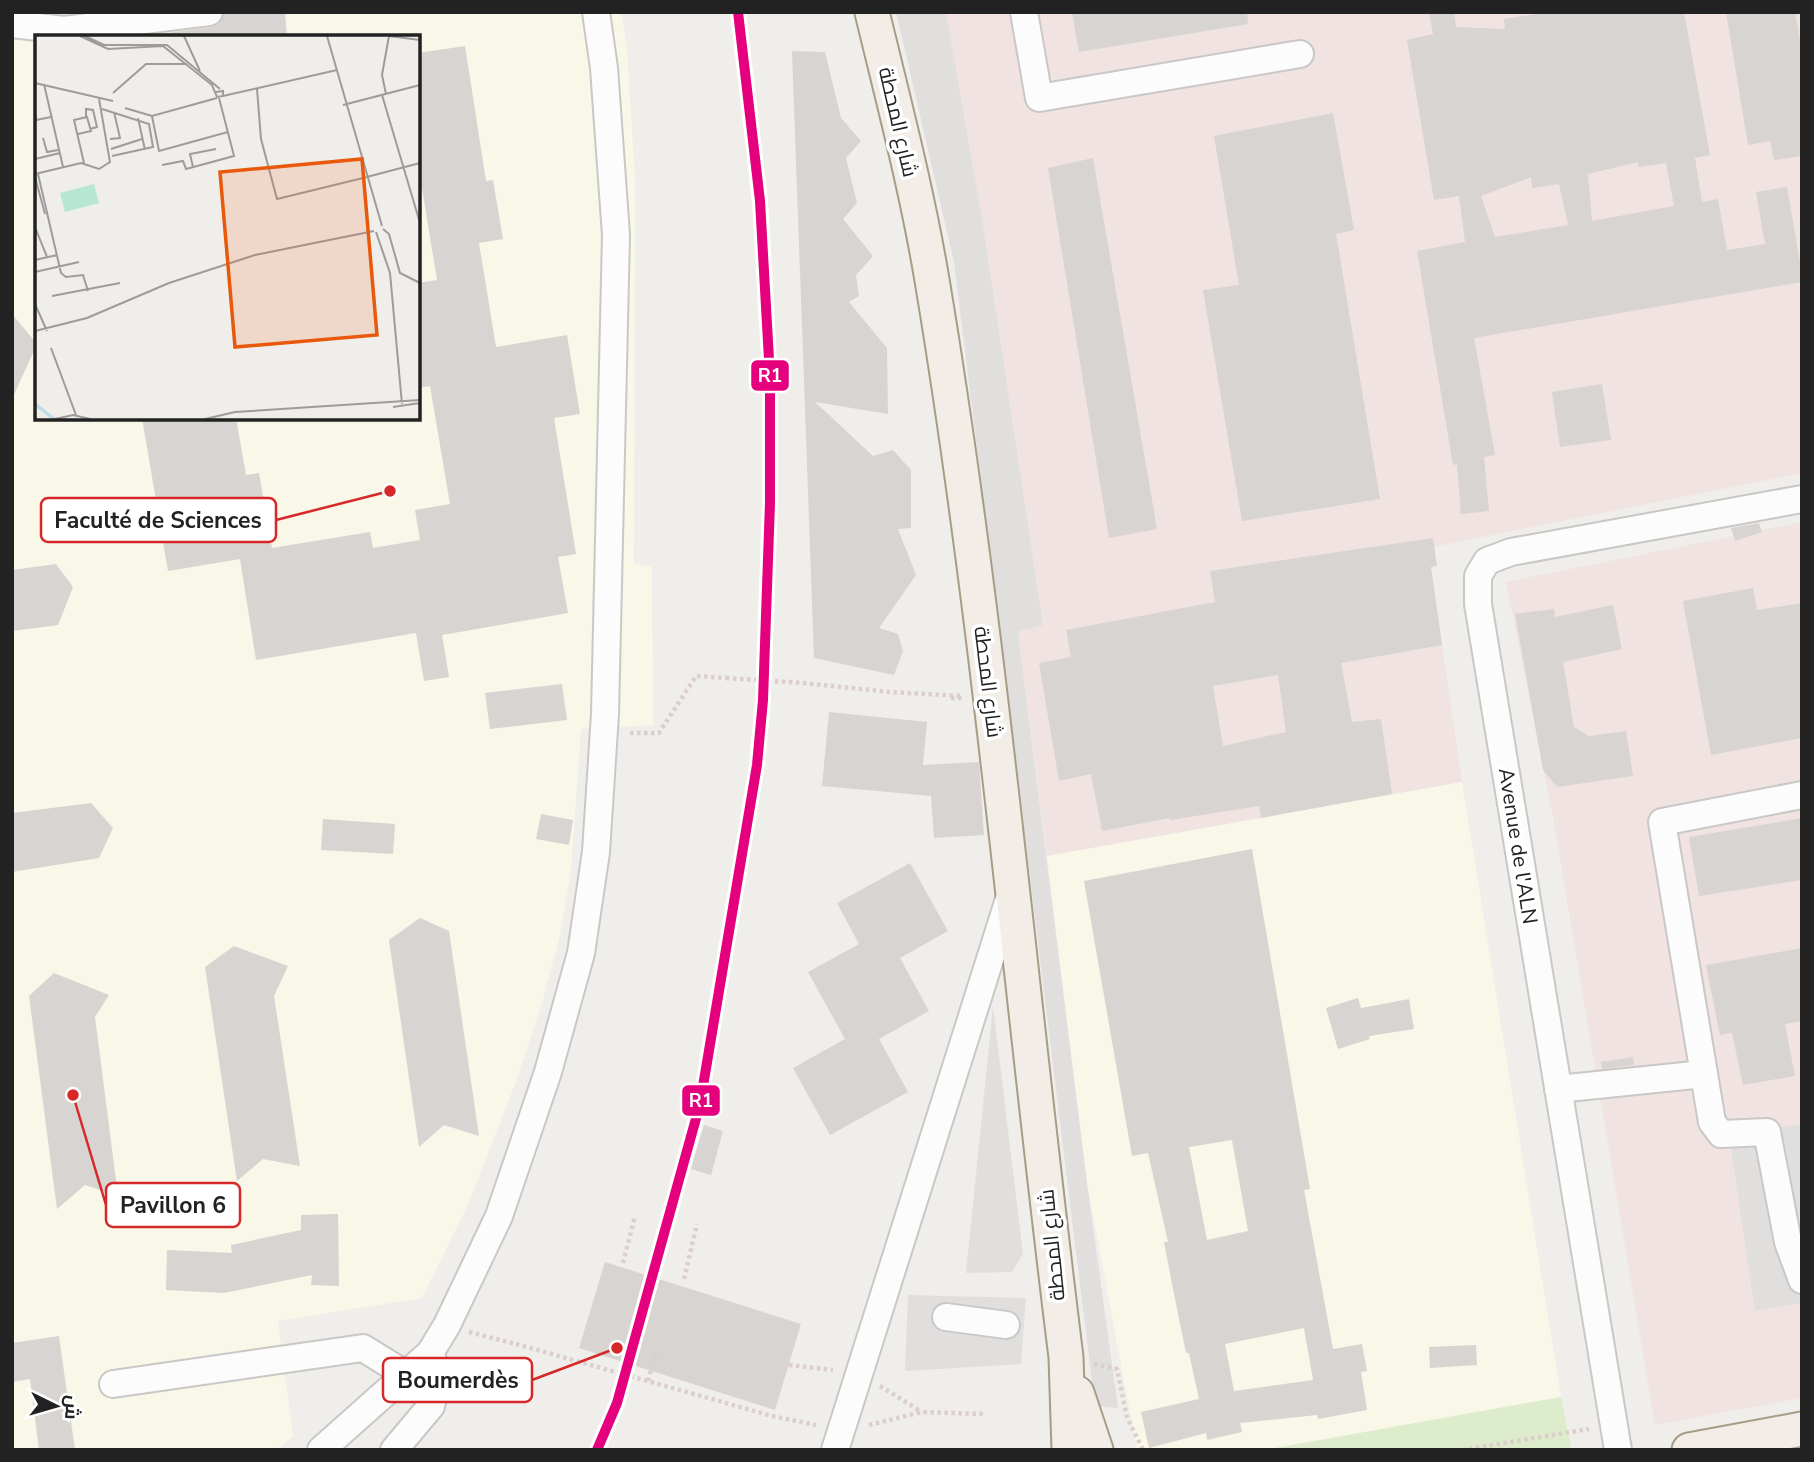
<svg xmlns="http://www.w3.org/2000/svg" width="1814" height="1462" font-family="'Nunito Sans',Cairo,sans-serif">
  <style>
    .commercial { fill: #f1e3e1 }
    .education { fill: #f8f7e8; fill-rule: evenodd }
    .grass { fill: #ddeccb }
    .parking { fill: #e0dfde }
    .building { fill: #d7d4d2; fill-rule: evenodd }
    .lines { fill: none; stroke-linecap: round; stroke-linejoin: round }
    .minor-casing { stroke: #c9c8c7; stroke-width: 30 }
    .major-casing { stroke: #a79c86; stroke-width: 37 }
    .path { stroke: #dccecd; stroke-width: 4.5; stroke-dasharray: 3.5 3.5; stroke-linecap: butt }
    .minor { stroke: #fdfcfc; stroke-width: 26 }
    .major { stroke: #f3ede7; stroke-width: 33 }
    .rail { stroke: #ccc; stroke-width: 5; stroke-dasharray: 14 14; stroke-linecap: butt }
    .path-bridge { stroke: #dccecd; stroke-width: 4.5; stroke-dasharray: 3.5 3.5; stroke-linecap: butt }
    .rail-1-casing { stroke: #fff; stroke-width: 16 }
    .rail-1 { stroke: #e5007d; stroke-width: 10 }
    .labels { text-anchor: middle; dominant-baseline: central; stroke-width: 7; stroke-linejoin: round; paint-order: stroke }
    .street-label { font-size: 21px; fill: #222; stroke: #fff }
    .inset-river { fill: none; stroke: #bfdbe3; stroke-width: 3.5 }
    .inset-road { fill: none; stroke: #9e9c9b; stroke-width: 2 }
    .view { fill: #e8590c; fill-opacity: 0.15; stroke: #e8590c; stroke-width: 3.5 }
    .inset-edge { fill: none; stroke: #222; stroke-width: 3.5 }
    .leader { fill: none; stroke: #d62828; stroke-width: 2.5 }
    .callout-dot { fill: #d62828; stroke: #fff; stroke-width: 2.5 }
    .callout { fill: #fff; stroke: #d62828; stroke-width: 2.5 }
    .callout-label { font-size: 23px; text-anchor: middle; font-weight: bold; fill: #222 }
    .line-badge { stroke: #fff; stroke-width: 2.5 }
    .badge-label { font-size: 19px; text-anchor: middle; font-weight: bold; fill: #fff }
  </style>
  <rect width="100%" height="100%" fill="#f0eeeb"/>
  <g class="commercial">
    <polygon points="946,12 1802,12 1802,473 1428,548 1462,782 1047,856 1018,630 1043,624 983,224"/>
    <polygon points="1802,522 1802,1398 1655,1425 1553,817 1506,582"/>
  </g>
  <g class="education">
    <path d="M12,12H621L627,48L635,179L634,564L652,567L653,725L581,729L571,871L560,935L542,1003L517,1079L468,1205L422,1298L278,1321L293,1436L276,1450H12ZM37,37H418V418H37Z"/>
    <polygon points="1462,782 1561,1397 1265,1450 1137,1450 1087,1183 1047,856"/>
  </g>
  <polygon class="grass" points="1561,1397 1571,1449 1270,1450 1270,1449"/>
  <g class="parking">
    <polygon points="896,12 946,12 983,224 1043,625 1018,631 1087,1183 1118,1408 1095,1406 954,262"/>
    <polygon points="993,1006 1023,1254 1012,1272 966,1273"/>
    <polygon points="1802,1124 1802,1303 1755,1311 1729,1135"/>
    <polygon points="908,1295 1026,1298 1021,1364 905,1371"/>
  </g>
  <g class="building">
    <polygon points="224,12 285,12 287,37 137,37 212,27 219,24"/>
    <polygon points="1072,12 1247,12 1248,24 1079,52"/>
    <path d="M1429,12H1454L1456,27L1505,29L1504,19L1549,12H1684L1710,155L1695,158L1702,202L1718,199L1727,250L1765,244L1756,192L1787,187L1802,274V282L1474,338L1495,455L1484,457L1489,511L1461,514L1457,464L1453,465L1417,251L1465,242L1459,196L1434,200L1407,40L1433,34ZM1638,162L1639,167L1666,163L1674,206L1592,221L1588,174ZM1531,177L1532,188L1559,184L1568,225L1495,237L1481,196Z"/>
    <polygon points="1726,12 1795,12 1802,51 1802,156 1774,160 1770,141 1748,145"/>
    <polygon points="465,46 486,181 493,180 503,239 479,243 496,347 567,335 580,414 554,418 576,554 558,557 568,613 442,635 449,677 424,681 416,633 256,660 240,559 168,571 142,418 236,418 246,475 259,473 272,548 370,532 373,548 420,540 415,510 450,504 430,386 418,388 418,283 437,280 422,188 418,189 418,53"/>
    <polygon points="792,51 825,52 841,118 861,141 846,158 857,203 843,219 873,256 856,275 859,296 849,302 887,348 888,414 815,402 873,456 893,450 911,470 911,528 898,529 916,575 879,628 898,634 903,651 894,675 814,658"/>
    <polygon points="1333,113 1354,230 1336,234 1380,499 1242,521 1203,290 1239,285 1214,136"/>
    <polygon points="1093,158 1157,529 1109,538 1048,168"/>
    <polygon points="12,314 37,344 12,399"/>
    <polygon points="1602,384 1611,440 1560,447 1552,392"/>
    <polygon points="1759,523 1762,532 1735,541 1731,528"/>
    <path d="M1433,538L1437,566L1431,567L1442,645L1341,663L1352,722L1381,719L1392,794L1261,818L1259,806L1170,820V818L1102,831L1091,774L1059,781L1039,663L1071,657L1066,630L1215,602L1210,571ZM1278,675L1286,732L1223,746L1213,686Z"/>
    <polygon points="56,564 73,587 58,625 12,631 12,570"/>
    <polygon points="1753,588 1757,610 1802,603 1802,738 1711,755 1683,601"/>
    <polygon points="1613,605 1622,649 1563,662 1574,727 1589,736 1626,731 1633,776 1557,787 1543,770 1515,614 1554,609 1555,617"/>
    <polygon points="562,684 567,720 490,729 485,693"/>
    <polygon points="829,712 927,722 923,765 979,762 984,835 934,838 931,796 822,786"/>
    <polygon points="91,803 113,828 99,858 12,872 12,813"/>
    <polygon points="541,814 573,820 569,845 536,839"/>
    <polygon points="1802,818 1802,880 1699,896 1689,837"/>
    <polygon points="323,819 395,824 393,854 321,850"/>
    <path d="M1252,849L1310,1189L1304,1190L1333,1349L1362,1344L1367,1371L1361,1372L1367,1410L1318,1419L1317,1415L1240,1423L1242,1432L1207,1440L1206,1433L1149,1448L1141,1412L1199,1399L1189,1353H1186L1173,1289L1164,1242H1168L1148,1153L1132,1156L1084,881ZM1232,1140L1248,1231L1207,1240L1189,1147ZM1304,1328L1313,1380L1234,1391L1225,1344Z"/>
    <polygon points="910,863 948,931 900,958 929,1011 879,1039 908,1092 830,1135 793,1068 845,1039 808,972 859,944 837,903"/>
    <polygon points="420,918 449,931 479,1136 444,1125 419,1147 389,940"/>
    <polygon points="234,946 288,966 274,996 300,1166 263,1159 237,1181 205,967"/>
    <polygon points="1802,948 1802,1021 1785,1024 1795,1076 1743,1085 1732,1033 1720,1035 1706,965"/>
    <polygon points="54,973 109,995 95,1017 118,1196 85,1185 57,1209 29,996"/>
    <polygon points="1358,998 1361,1008 1409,999 1414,1029 1369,1036 1370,1039 1338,1049 1326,1008"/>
    <polygon points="1633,1057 1634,1065 1602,1069 1601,1062"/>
    <polygon points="704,1125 723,1131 711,1175 691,1169"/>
    <polygon points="338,1214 339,1286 311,1285 312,1275 224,1293 166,1290 167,1250 232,1253 231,1245 301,1230 301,1215"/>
    <polygon points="605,1262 801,1324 775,1410 579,1348"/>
    <polygon points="59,1336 75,1450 39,1450 30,1379 12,1382 12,1343"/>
    <polygon points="1476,1345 1477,1365 1430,1368 1429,1347"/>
  </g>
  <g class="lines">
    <g class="minor-casing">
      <g id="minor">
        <polyline points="1024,12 1039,98 1300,54"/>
        <polyline points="12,24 64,30 209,12"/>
        <polyline points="1802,795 1662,822 1712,1122 1721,1134 1767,1132 1788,1242 1802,1280"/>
        <polyline points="1558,1089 1704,1074"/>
        <polyline points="946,1317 1006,1325"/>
        <polyline points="113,1384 363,1348 405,1374"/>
        <polyline points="321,1450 430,1353 447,1325 499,1216 548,1072 581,953 596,852 605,714 616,235 604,68 596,12"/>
        <polyline points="394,1450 431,1406 438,1374 430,1353"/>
        <polyline points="835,1450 1010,896"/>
        <polyline points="1618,1450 1478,604 1478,576 1487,561 1511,552 1802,499"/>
      </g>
    </g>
    <g class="major-casing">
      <g id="major">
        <path d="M872,12C894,103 918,194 933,286C992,641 1021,1000 1066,1357L1069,1450"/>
        <polyline points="1077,1393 1096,1450"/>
        <polyline points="1689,1450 1802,1429"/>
      </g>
    </g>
    <g class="path">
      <polyline points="803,683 890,692 962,696"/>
      <polyline points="951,698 962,698"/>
      <polyline points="630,733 659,733 696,676 726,678"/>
      <polyline points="623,1263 635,1216"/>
      <polyline points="684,1279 697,1224"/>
      <polyline points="469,1332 516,1344"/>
      <polyline points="1094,1364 1117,1369 1127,1417 1143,1450"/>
      <polyline points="789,1365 833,1370"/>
      <polyline points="648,1381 657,1349"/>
      <polyline points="880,1386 922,1412"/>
      <polyline points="772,1416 816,1425"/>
      <polyline points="869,1425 922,1412 985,1414"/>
      <polyline points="1462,1450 1589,1429"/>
    </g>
    <use href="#minor" class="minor"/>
    <use href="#major" class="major"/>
    <polyline class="rail" points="597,1450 617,1403 700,1104 757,765 763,700 770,503 770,377 760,201 738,12"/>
    <g class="path-bridge">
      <polyline points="726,678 803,683"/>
      <polyline points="516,1344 772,1416"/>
    </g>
    <g class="rail-1-casing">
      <polyline id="rail-1" points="597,1450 617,1403 700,1104 757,765 763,700 770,503 770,377 760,201 738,12"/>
    </g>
    <use href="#rail-1" class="rail-1"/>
  </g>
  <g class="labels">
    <g class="street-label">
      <text transform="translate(898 122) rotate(77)">شارع المحطة</text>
      <text transform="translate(988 682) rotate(83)">شارع المحطة</text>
      <text transform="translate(1518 846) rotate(81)">Avenue de l'ALN</text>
      <text transform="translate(1052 1245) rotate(-96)">شارع المحطة</text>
    </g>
  </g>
  <g transform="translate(35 35)">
    <rect width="385" height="385" fill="#f0eeeb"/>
    <path d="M59,149L64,168L30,177L25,158Z" fill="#b7e6d2"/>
    <path class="inset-river" d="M0,369L19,384"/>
    <path class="inset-road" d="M45,1L73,14L128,11L177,50L182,62L188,61V56L181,57M50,1L69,10H132L185,54M149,1L165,36M292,1L347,191M354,1L385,5M0,48L78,66M9,49L28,132M222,54L226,104L242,164L328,143M78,58L111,29H152M351,59L347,40L354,1M347,60L385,188M188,61L302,35M308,70L385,50M90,73L117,81L182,63M67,74L114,89L118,112L77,121M0,79L1,85L16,82M117,81L124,116L193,97M51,82V74L58,75L62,92L55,94M103,83L110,115M43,99L56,96L52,82L39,85L49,128M8,103L12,117L23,115M75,104L85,103L79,77M76,114L107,104M0,124L25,118M127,130L148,126L151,134L199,121L184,63M158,132L155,119L181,114M0,139L46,128L64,134L75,127L64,64M3,139L26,238L31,242L48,240L53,256M0,142L10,179M328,143L385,128M0,192L12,222M348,194L354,199L365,238L385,248M341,197L355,238L367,369M0,225L22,220M0,237L44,227M17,261L85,248M0,269L12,296M0,296L52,283L134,248L220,220L339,196M16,313L41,380M358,372L385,368M20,384L38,380L55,384M170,384L200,377L385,365"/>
    <path class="view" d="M327,124L342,300L200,312L185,137Z"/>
    <rect width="385" height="385" class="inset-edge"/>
  </g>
  <path class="leader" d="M390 491L276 520M73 1095L106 1205M617 1348L532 1380"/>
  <g class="callout-dot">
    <circle cx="390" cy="491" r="7"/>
    <circle cx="73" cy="1095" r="7"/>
    <circle cx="617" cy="1348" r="7"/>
  </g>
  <g class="callout">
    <rect x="41" y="498" width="235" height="44" rx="7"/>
    <rect x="106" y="1183" width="134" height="44" rx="7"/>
    <rect x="383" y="1358" width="149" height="44" rx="7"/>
  </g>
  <g class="callout-label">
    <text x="158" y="528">Faculté de Sciences</text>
    <text x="173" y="1213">Pavillon 6</text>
    <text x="458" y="1388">Boumerdès</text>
  </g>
  <g class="line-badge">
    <rect x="750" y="359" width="40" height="33" rx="7" fill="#e5007d"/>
    <rect x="681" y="1084" width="40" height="33" rx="7" fill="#e5007d"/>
  </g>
  <g class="badge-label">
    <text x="770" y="382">R1</text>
    <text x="701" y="1107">R1</text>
  </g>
  <rect width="1814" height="1462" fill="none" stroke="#222222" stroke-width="28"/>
  <g transform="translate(56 1406) rotate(95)" stroke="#ffffff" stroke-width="5" paint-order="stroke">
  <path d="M0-5L12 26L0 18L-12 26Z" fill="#222222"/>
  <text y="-10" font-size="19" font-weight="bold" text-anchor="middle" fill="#222222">ش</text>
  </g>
</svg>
